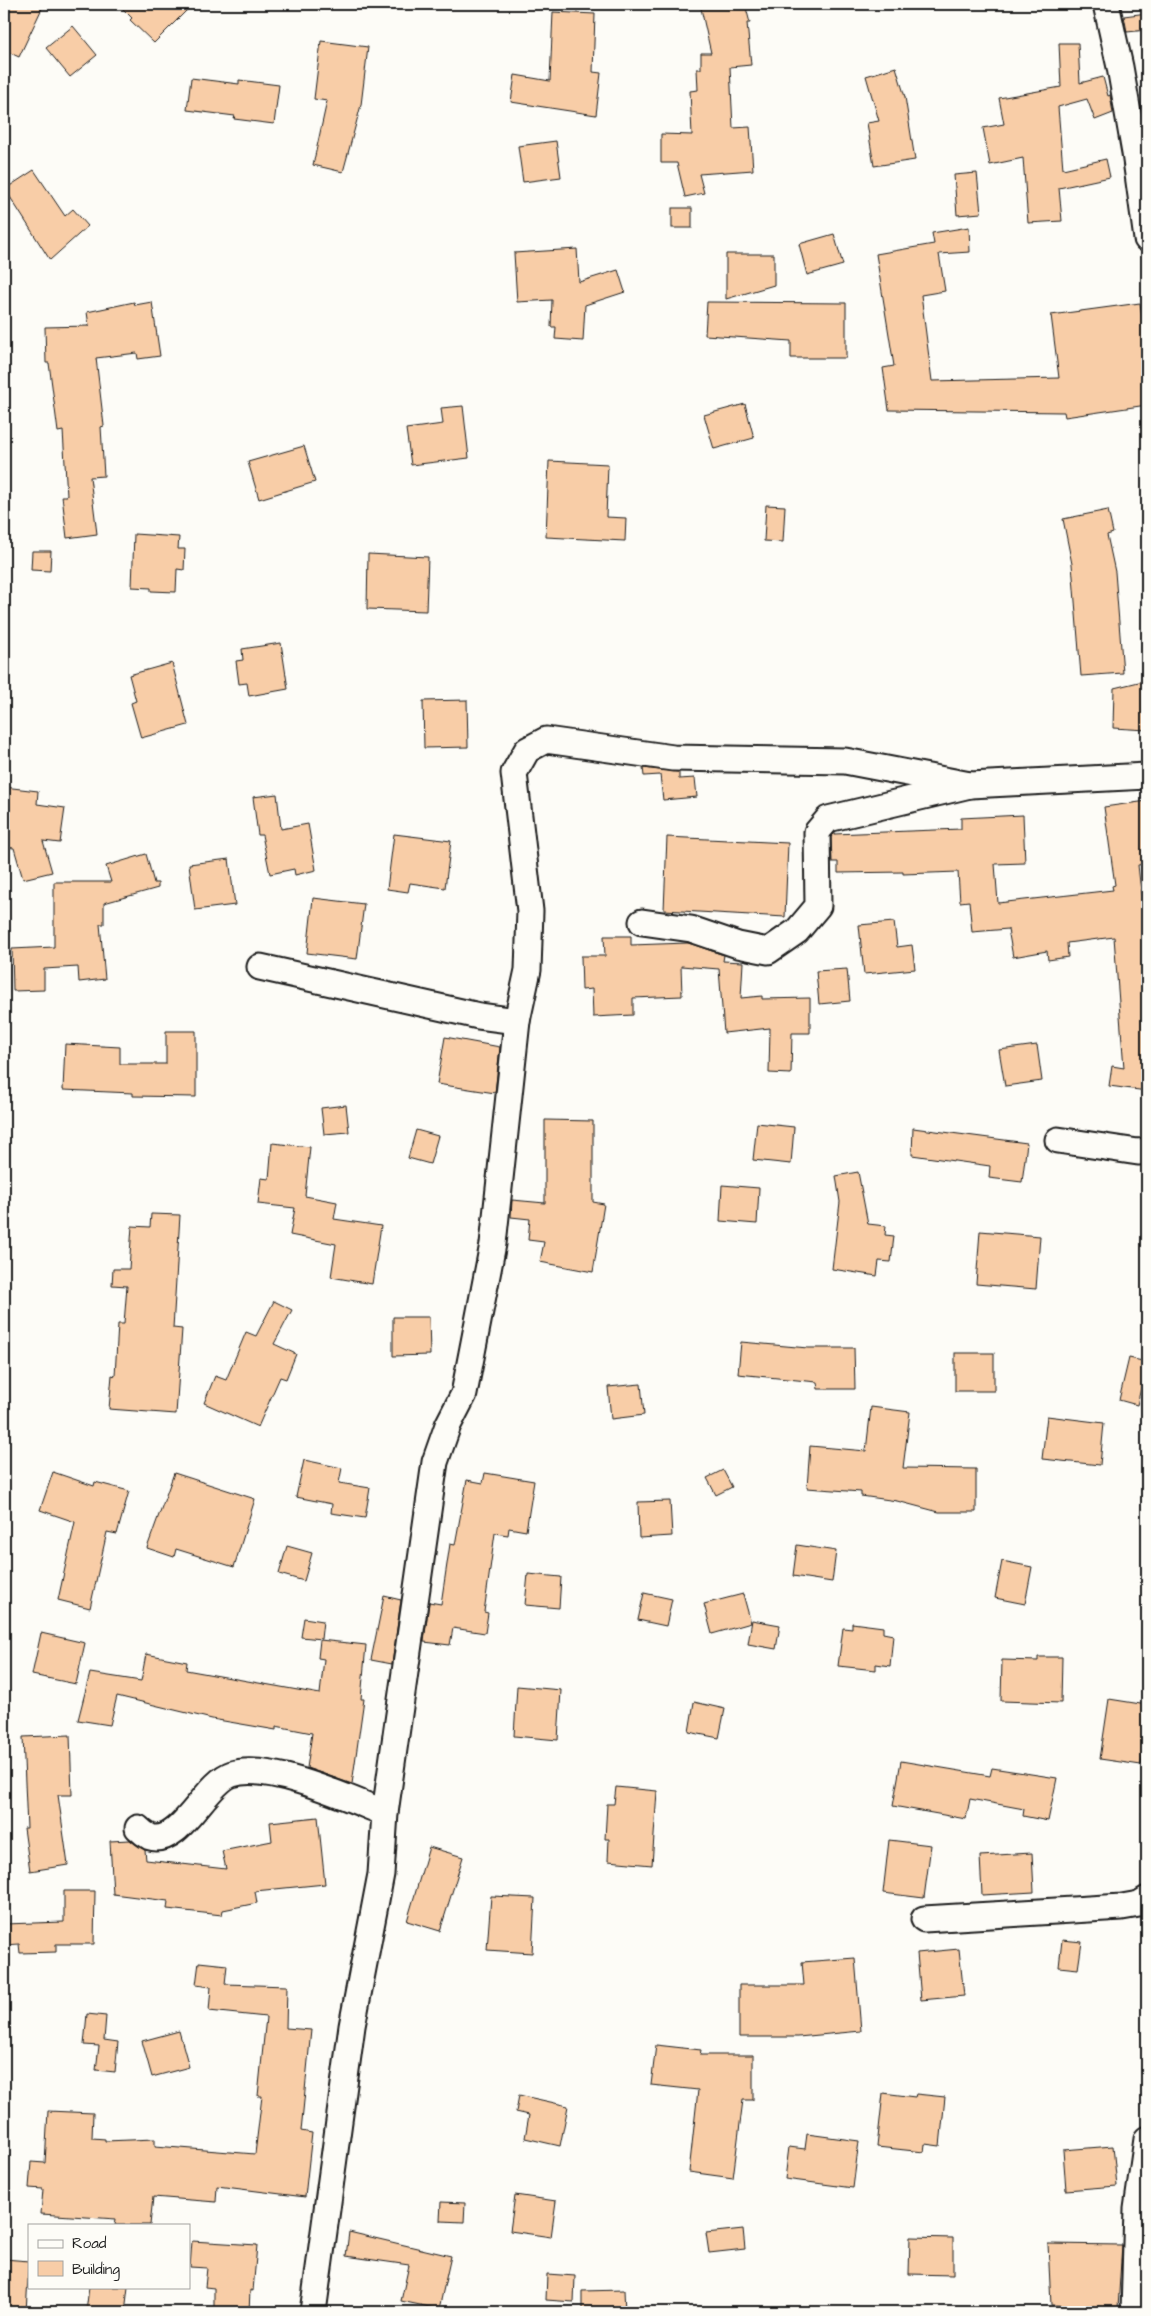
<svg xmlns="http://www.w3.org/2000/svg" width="1151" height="2316" font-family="'Architects Daughter',sans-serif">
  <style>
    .building { fill: #f8cda7; stroke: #1c1c1c }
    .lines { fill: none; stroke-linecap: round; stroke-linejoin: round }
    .street-casing { stroke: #1c1c1c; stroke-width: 29 }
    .street { stroke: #fdfcf7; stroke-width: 25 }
  </style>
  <rect width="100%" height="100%" fill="#fdfcf7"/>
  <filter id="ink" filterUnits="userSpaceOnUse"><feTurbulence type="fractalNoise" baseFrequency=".02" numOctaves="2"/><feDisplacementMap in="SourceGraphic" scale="10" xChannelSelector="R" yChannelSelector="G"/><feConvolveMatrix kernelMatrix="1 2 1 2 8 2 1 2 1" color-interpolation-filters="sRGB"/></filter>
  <g filter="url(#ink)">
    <g class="building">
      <polygon points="4,4 44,4 19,57 4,50"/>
      <polygon points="118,4 193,4 154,43 130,20 132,18"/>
      <polygon points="700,4 745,4 750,23 747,23 751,65 730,67 733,128 750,127 753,170 699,174 704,193 685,197 677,163 661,163 661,134 692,135 690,91 698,90 697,69 701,69 701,53 711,53"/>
      <polygon points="553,12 595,14 593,72 601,73 596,115 511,102 515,75 550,81"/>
      <polygon points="1147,13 1147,30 1127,32 1124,16"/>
      <polygon points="73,26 97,55 70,77 46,48"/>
      <polygon points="321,41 368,47 361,105 343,172 313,165 327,101 314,99"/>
      <polygon points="1059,43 1078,43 1080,83 1103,77 1108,96 1110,95 1113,113 1095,120 1087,99 1058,107 1063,169 1106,159 1110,177 1059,188 1062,221 1028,223 1023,158 990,165 983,128 1004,124 999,98 1061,87"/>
      <polygon points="896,67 905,97 915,160 874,166 867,123 879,121 866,76"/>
      <polygon points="191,78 239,84 239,80 279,85 274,124 234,119 235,116 187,110"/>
      <polygon points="556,141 561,177 523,182 518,146"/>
      <polygon points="34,170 65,216 73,209 88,226 50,260 5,189"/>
      <polygon points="977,173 981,213 957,215 954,175"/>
      <rect x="672" y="208" width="20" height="20"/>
      <polygon points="969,227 970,252 939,254 945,291 921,295 932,381 1059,378 1051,315 1140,303 1147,355 1147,405 1065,417 1064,412 889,410 883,368 894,366 876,254 934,244 932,233"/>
      <polygon points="834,234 843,265 807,275 799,244"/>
      <polygon points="577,249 579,282 618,270 625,292 585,305 583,341 555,339 556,327 551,327 552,300 517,302 514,253"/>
      <polygon points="726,254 774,254 774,285 726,299"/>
      <polygon points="134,302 135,305 152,302 160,356 138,359 137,353 96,358 104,426 101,427 104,476 90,477 97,534 67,538 62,496 67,496 63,431 58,432 49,363 46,363 45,327 89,326 87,312"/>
      <polygon points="707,302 846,303 846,358 791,358 791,341 705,335"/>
      <polygon points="745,404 754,438 714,449 704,415"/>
      <polygon points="463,406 469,458 411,465 406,429 443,424 441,408"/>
      <polygon points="304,446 315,482 259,499 248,462"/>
      <polygon points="549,461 608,464 606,517 626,518 625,541 546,537"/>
      <polygon points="766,505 785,506 783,542 764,541"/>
      <polygon points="1108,510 1113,533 1107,535 1115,572 1123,673 1081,676 1072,564 1063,519"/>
      <polygon points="134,534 179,537 178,549 185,549 184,570 177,569 176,592 151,591 151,588 132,587"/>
      <polygon points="32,551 51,551 50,571 31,570"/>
      <polygon points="368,554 428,557 426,611 367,609"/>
      <polygon points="281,643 288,689 249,696 247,683 239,684 236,661 243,660 242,649"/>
      <polygon points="172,663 188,725 141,738 131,703 136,701 129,675"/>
      <polygon points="1147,680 1147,730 1113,728 1114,688"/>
      <polygon points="467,700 468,747 424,748 423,701"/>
      <polygon points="643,768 679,772 679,779 695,778 697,797 663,800 660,775 644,776"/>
      <polygon points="4,787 38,791 37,804 65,808 60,843 43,841 52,872 23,879 14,848 4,847"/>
      <polygon points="277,794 281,829 308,824 316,870 295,875 294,869 270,874 262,835 258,835 253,797"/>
      <polygon points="1147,801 1147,864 1138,865 1144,919 1142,919 1147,988 1147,1091 1109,1086 1112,1066 1124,1068 1114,937 1067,943 1068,957 1048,960 1047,951 1013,957 1008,929 972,932 969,901 960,902 958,872 903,874 903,872 838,873 838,862 832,862 831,837 834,834 961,829 961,818 1023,815 1025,863 995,864 998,903 1113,890 1112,886 1115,885 1104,807"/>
      <polygon points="394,834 451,841 445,888 410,883 408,892 387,889"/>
      <polygon points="667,837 788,843 785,917 664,910"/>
      <polygon points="146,854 154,883 158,883 158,888 104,903 104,924 100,924 105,979 79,982 78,967 44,969 44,990 13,991 12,949 54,947 54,882 111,882 106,866"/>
      <polygon points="229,859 235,905 195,910 189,864"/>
      <polygon points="313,898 364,904 357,959 307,953"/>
      <polygon points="894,922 897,947 912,945 915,969 864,974 859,925"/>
      <polygon points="604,936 631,936 631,945 688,943 724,955 723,961 743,962 741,998 762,996 762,999 810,998 810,1033 792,1033 791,1074 769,1073 770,1028 724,1033 719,969 681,966 682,996 633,998 633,1015 593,1017 592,989 582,990 581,956 605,956"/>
      <polygon points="847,969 850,1001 819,1004 816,971"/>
      <polygon points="166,1031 196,1031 196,1097 133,1096 133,1093 63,1090 65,1044 120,1047 120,1064 166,1064"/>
      <polygon points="445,1037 500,1047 495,1093 437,1084"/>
      <polygon points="1037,1045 1042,1081 1005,1086 999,1050"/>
      <polygon points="346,1105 349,1132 324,1134 321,1108"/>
      <polygon points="545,1120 593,1121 593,1202 604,1204 593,1272 540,1262 544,1242 528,1240 530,1219 511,1217 512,1200 545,1203"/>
      <polygon points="757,1123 794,1127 791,1164 753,1160"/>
      <polygon points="913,1128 1027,1143 1022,1182 989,1178 990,1166 912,1155"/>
      <polygon points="416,1130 438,1136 430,1164 408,1158"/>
      <polygon points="272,1143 310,1147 305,1196 337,1202 334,1219 381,1226 372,1284 331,1277 336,1244 290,1235 295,1208 258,1204 261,1178 269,1179"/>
      <polygon points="858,1172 868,1224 886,1226 885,1235 894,1236 891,1262 879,1261 877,1276 832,1269 840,1202 836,1176"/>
      <polygon points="722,1185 759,1188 757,1224 720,1221"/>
      <polygon points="151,1214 180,1215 173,1328 182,1329 176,1414 109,1409 112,1375 115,1376 118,1324 124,1324 127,1286 112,1285 113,1269 129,1269 132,1226 150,1227"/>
      <polygon points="980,1231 1040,1236 1036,1289 976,1284"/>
      <polygon points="274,1301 292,1310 274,1344 296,1354 286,1379 280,1377 258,1427 204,1403 215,1376 226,1380 246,1332 256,1336"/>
      <polygon points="393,1317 429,1317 430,1355 393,1356"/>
      <polygon points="741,1342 808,1348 854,1348 855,1389 818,1389 817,1382 738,1374"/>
      <rect x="955" y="1353" width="39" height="38"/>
      <polygon points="1129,1358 1147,1362 1137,1405 1119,1400"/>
      <polygon points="641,1384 644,1415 611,1419 608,1387"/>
      <polygon points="871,1407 910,1412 903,1468 976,1469 976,1512 939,1512 897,1501 861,1496 861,1492 807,1488 810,1446 866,1451"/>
      <polygon points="1047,1416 1104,1423 1100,1465 1042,1459"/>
      <polygon points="304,1460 342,1468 339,1483 370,1488 365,1518 331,1513 332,1504 296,1497"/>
      <polygon points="723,1470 732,1487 716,1495 707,1478"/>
      <polygon points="53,1472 94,1486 95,1482 129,1491 117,1534 107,1532 90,1608 58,1600 75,1522 40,1510"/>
      <polygon points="174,1473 255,1499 234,1567 176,1549 174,1557 147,1548"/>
      <polygon points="485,1473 534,1481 526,1531 509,1528 508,1535 495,1533 484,1612 488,1613 485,1633 453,1628 450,1645 424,1642 429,1602 441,1604 450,1544 455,1545 467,1480 483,1483"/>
      <polygon points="670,1501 672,1536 639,1538 638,1502"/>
      <polygon points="797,1545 836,1551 832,1582 793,1576"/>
      <polygon points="287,1546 312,1553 304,1581 279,1574"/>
      <polygon points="1002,1561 1032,1567 1025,1604 995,1598"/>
      <polygon points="528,1574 561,1577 559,1608 525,1605"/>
      <polygon points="644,1593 672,1599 666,1626 638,1620"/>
      <polygon points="743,1594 751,1623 712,1634 704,1604"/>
      <polygon points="384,1596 401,1600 392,1664 371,1660"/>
      <polygon points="304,1618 323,1621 321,1639 301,1637"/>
      <polygon points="752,1620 780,1625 776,1649 748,1644"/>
      <polygon points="852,1623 883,1627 883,1633 893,1635 890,1666 876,1664 876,1670 838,1666 843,1628 852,1629"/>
      <polygon points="41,1633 85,1643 76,1684 32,1675"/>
      <polygon points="320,1640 366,1645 361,1699 364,1699 352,1784 307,1768 312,1733 276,1726 276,1730 212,1719 117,1696 110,1725 78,1720 90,1673 141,1681 146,1654 187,1662 186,1670 320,1694 324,1659 318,1658"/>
      <polygon points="1038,1657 1062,1657 1061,1703 1001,1701 1002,1660 1038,1661"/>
      <polygon points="517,1686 561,1690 558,1740 514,1736"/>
      <polygon points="1109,1699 1147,1705 1147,1725 1141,1765 1100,1759"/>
      <polygon points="694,1702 725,1709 719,1738 689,1732"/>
      <polygon points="70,1735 72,1795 58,1795 68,1865 30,1871 24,1828 27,1828 23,1737"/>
      <polygon points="901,1761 990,1776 992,1768 1057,1778 1048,1821 1023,1816 1024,1809 970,1799 966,1819 893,1806"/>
      <polygon points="616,1787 657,1791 652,1865 608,1861 609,1839 605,1839 607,1804 614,1804"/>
      <polygon points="318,1817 325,1884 255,1891 257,1903 223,1910 222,1915 167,1909 168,1901 113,1894 110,1841 130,1840 145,1850 146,1860 226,1869 222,1851 272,1841 270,1822"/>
      <polygon points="889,1840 931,1845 924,1898 883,1893"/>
      <polygon points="429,1847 463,1857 440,1931 407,1921"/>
      <polygon points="1032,1853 1034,1892 982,1895 980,1856"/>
      <polygon points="64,1891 95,1891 94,1944 56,1944 56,1952 20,1953 19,1944 4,1945 4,1924 64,1922"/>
      <polygon points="491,1896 535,1898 532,1953 487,1950"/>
      <polygon points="1062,1940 1082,1942 1078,1969 1059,1967"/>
      <polygon points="959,1949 964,1996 921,2000 917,1953"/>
      <polygon points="855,1958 861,2031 798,2037 739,2037 739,1985 804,1985 802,1962"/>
      <polygon points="199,1962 227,1965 225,1984 287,1986 286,2028 311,2030 301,2131 312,2133 305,2197 217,2186 216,2202 153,2197 150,2225 115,2225 116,2219 41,2214 43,2189 29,2188 31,2162 45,2163 48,2111 93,2113 92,2138 105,2139 105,2141 155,2139 155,2146 255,2154 262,2096 258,2096 266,2017 209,2011 211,1987 196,1985"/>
      <polygon points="87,2014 106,2016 104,2040 118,2042 115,2072 96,2070 99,2046 84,2045"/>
      <polygon points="179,2031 189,2067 152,2077 142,2041"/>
      <polygon points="656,2045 701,2050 700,2055 753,2055 753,2100 743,2100 733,2178 689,2172 698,2090 651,2085"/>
      <polygon points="883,2093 915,2097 916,2094 945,2097 940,2146 925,2144 924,2152 877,2147"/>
      <polygon points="519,2095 568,2106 560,2146 525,2138 529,2115 516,2112"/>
      <polygon points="807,2134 859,2141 853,2188 785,2179 789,2147 805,2149"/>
      <polygon points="1113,2146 1117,2186 1066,2190 1063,2150"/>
      <polygon points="515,2195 556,2201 551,2237 510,2231"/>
      <polygon points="441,2202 465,2203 464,2222 440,2221"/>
      <polygon points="743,2229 745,2249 709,2253 706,2233"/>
      <polygon points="349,2232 451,2256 439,2309 401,2301 409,2265 346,2256"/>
      <polygon points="910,2237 953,2238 953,2275 909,2274"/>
      <polygon points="192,2241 257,2245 253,2291 250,2290 249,2312 214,2312 214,2288 205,2287 207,2268 190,2267"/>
      <polygon points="1048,2244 1122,2245 1118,2308 1051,2305"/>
      <polygon points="4,2259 29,2261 26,2312 4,2311"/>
      <polygon points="547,2274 575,2276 574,2302 546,2300"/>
      <polygon points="89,2287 128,2287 125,2312 86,2312"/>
      <polygon points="624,2290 625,2312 582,2312 582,2291"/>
    </g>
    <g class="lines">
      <g class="street-casing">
        <g id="street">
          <polyline points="1106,4 1120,67 1135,153 1147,239"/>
          <polyline points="642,922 691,929 738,945 768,951 797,931 818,906 817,832 828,819 970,785 1147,776"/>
          <polyline points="260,967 479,1016 517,1021 528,970 530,911 514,773 527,750 546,740 673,758 845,761 970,785"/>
          <polyline points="1058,1140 1138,1152 1147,1151"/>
          <path d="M138,1828C141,1831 146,1835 150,1837C180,1847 206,1782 232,1774C269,1762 350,1799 385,1813"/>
          <polyline points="924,1919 1122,1907 1139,1904 1147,1899"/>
          <polyline points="313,2312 352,2026 381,1874 385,1813 393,1756 435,1462 448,1425 464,1394 493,1244 517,1021"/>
          <polyline points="1134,2312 1137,2209 1147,2139"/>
        </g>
      </g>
      <use href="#street" class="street"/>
    </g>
  </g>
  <rect width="1151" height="2316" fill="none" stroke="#fdfcf7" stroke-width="20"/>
  <rect x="10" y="10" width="1131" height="2296" fill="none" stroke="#1c1c1c" stroke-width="2" filter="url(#ink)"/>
  <rect x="28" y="2224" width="162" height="65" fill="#fdfcf7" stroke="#a3a29f"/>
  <rect x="38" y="2240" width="25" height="8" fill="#fdfcf7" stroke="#a3a29f"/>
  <text x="72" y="2248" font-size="15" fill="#1c1c1c">Road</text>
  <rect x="38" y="2261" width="25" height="15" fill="#f8cda7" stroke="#a3a29f"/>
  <text x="72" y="2274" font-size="15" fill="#1c1c1c">Building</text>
</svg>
